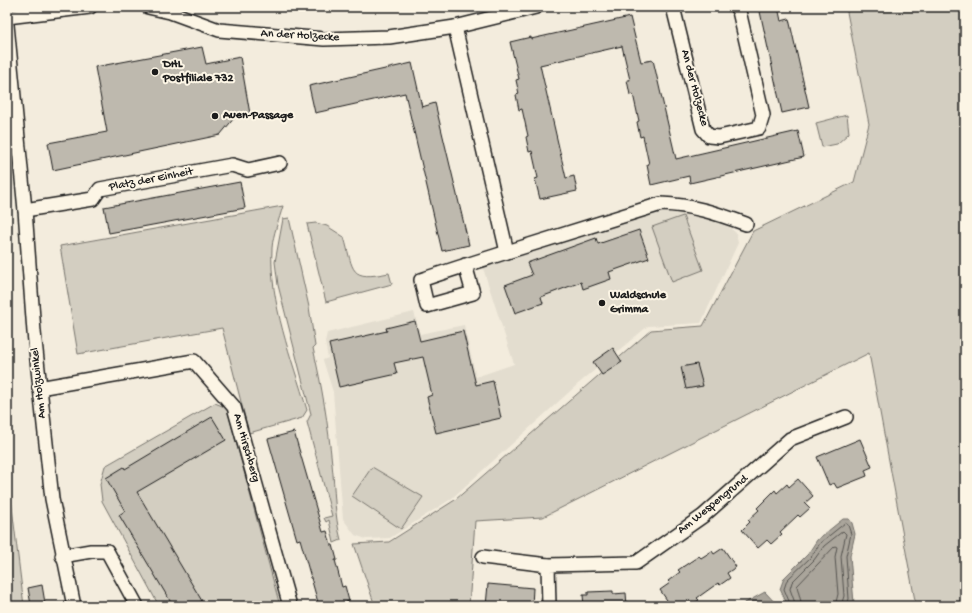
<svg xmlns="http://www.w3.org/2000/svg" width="972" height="613" font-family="'Gochi Hand',sans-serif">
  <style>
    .built { fill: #e3ddcf }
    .green { fill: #d3cec1; stroke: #78756e }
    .water { fill: #aaa59b; stroke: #716e68 }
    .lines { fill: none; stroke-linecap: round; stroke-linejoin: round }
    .shore { stroke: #55534f; stroke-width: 1 }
    .building { fill: #beb9ae; stroke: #1c1c1c }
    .minor-casing { stroke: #1c1c1c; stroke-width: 16 }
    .minor { stroke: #fcf5e5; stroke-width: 13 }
    .poi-dot { fill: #1c1c1c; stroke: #fcf5e5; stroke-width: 1.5 }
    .labels { text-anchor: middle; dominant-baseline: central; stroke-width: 4; stroke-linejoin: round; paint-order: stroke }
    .street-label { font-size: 12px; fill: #1c1c1c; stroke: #fcf5e5 }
    .poi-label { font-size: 12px; font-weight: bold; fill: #1c1c1c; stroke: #fcf5e5; text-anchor: start }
  </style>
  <rect width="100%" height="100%" fill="#f3ecdd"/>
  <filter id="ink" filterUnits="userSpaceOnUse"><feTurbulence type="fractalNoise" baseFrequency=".025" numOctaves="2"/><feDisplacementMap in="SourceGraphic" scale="8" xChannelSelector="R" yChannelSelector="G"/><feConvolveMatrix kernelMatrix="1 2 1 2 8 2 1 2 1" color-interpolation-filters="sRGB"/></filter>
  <g filter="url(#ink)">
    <polygon class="built" points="672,207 722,221 736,233 738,243 701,323 648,326 578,384 451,499 390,538 366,539 355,535 343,519 333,392 323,360 328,358 325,342 327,333 414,312 420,334 464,325 476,377 514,364 482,265"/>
    <g class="green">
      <polygon points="846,7 965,7 965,606 916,606 869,353 543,517 475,521 469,606 375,606 354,544 389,542 455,500 651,330 703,326 753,231 854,182 869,124"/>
      <polygon points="847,115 849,133 837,144 822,147 816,123"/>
      <path d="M283,206C279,220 273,234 272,248C269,303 292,359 307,410L302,418L249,433L222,328L78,354L60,246Z"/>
      <polygon points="683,216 703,270 672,282 652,227"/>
      <path d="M289,218L309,307L315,346L313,348C322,387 328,423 332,464C335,490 334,514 341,540L334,543L329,520L326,522L324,518L332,516L307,422L311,414L278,285L275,262L283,219Z"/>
      <path d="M316,223L327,226L344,237C354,272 349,281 389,273L392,284L326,302L307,224Z"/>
      <polygon points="215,403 227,408 280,606 159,606 102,501 100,484 105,466"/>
      <polygon points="7,466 24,606 7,606"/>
      <polygon points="372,467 423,497 401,529 352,496"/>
    </g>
    <g class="water">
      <polygon points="843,519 849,519 852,523 855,534 850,556 854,603 846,606 788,606 780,589 784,578 808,554 817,540"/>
      <polygon points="765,592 778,606 741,606 743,604"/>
    </g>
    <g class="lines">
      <g class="shore">
        <polyline points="791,606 784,589 787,580 811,557 820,543 845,523 848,525 851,534 846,556 849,599 846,606"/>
        <polyline points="796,606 790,589 792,582 814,560 824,546 843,531 846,534 841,556 844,596 841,606"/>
        <polyline points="802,606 797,586 835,546 837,547 835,557 838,594 835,606"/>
      </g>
    </g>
    <g class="building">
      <polygon points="759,7 778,7 781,21 789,19 809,107 782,113"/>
      <polygon points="630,17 641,62 653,60 676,159 798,131 804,157 690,183 689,176 651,185 647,165 649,164 643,136 640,137 637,122 639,121 633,94 630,95 627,80 630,80 622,46 540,65 566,178 574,176 577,191 540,199 535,179 538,178 532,151 529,152 526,137 528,136 522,109 519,110 516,95 519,94 516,80 519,79 510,42 531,37 531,39"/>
      <polygon points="202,47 206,64 240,57 250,114 235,117 220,135 53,170 48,143 107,132 95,67"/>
      <polygon points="412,63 422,107 435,103 469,245 442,251 405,93 315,113 309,86"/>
      <polygon points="240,182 245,208 109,233 104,207"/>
      <polygon points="639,230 649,258 609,272 611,279 583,289 581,282 541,297 543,303 515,313 505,285 532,275 527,263 596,238 598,244"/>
      <polygon points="415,321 420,341 463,331 476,385 493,381 501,418 436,433 427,397 432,395 423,357 394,363 397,374 339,387 329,344 387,331 386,328"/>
      <polygon points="613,348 622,362 602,375 593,362"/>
      <polygon points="697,364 703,386 686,389 681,367"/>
      <polygon points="212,417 226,440 137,492 202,601 193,606 173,606 119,515 125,511 106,478 124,467 125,469"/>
      <polygon points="294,432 323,532 327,531 331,545 333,545 337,560 335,560 342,587 345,586 349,601 346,602 348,606 319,606 300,539 297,540 268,439"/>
      <polygon points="860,439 872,467 865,470 867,476 837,488 834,483 829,485 817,457"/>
      <polygon points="798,479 813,496 805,503 810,508 800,517 798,515 780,532 782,534 771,544 767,540 758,548 742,530 750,522 748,520 759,510 757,508 775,490 777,493 787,484 789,487"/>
      <polygon points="723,548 736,567 727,573 730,578 720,585 718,583 697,598 699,600 690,606 671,606 660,590 670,583 668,581 680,572 678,570 699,556 701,558 712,551 714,554"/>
      <polygon points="488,584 533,588 532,606 486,606"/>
      <polygon points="42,585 45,603 31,605 28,588"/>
      <polygon points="613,591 613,594 626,593 627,606 584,606 583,595 588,595 588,592"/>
    </g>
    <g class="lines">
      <g class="minor-casing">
        <g id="minor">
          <polyline points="148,7 170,12 219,30 324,39 389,37 455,27 536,7"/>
          <polyline points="673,7 703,129 709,136 719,137 759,128 763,115 739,11 736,7"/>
          <polyline points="7,17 90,7"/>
          <polyline points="7,25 25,210 34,332 52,499 74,606"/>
          <polyline points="455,27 507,252"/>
          <polyline points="25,210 93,199 100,189 232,165 248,170 280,163"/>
          <path d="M465,265L473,293L427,306L421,280C450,270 479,261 507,252L661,204C692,205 716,213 746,224"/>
          <polyline points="39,388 194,361 234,407 290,606"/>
          <polyline points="62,556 91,551 107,551 137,606"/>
          <polyline points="483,557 548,565"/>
          <polyline points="549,606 548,565 636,563 703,516 790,439 846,417"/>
        </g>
      </g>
      <use href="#minor" class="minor"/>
    </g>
  </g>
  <g class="poi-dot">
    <circle cx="155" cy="72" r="4"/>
    <circle cx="215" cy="116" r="4"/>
    <circle cx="602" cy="303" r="4"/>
  </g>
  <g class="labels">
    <g class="street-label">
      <text transform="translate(300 36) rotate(3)">An der Holzecke</text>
      <text transform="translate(694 88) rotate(75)">An der Holzecke</text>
      <text transform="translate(151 180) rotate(-11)">Platz der Einheit</text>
      <text transform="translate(39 383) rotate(-96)">Am Holzwinkel</text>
      <text transform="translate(246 448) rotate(74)">Am Hirschberg</text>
      <text transform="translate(713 505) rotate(-39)">Am Wespengrund</text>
    </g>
    <g class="poi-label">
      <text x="163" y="65">DHL<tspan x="163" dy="14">Postfiliale 732</tspan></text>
      <text x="223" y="116">Auen-Passage</text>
      <text x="610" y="296">Waldschule<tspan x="610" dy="14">Grimma</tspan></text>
    </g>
  </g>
  <rect width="972" height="613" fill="none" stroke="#fcf5e5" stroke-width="24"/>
  <rect x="12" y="12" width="948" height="589" fill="none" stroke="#1c1c1c" stroke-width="1.5" filter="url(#ink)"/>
</svg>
